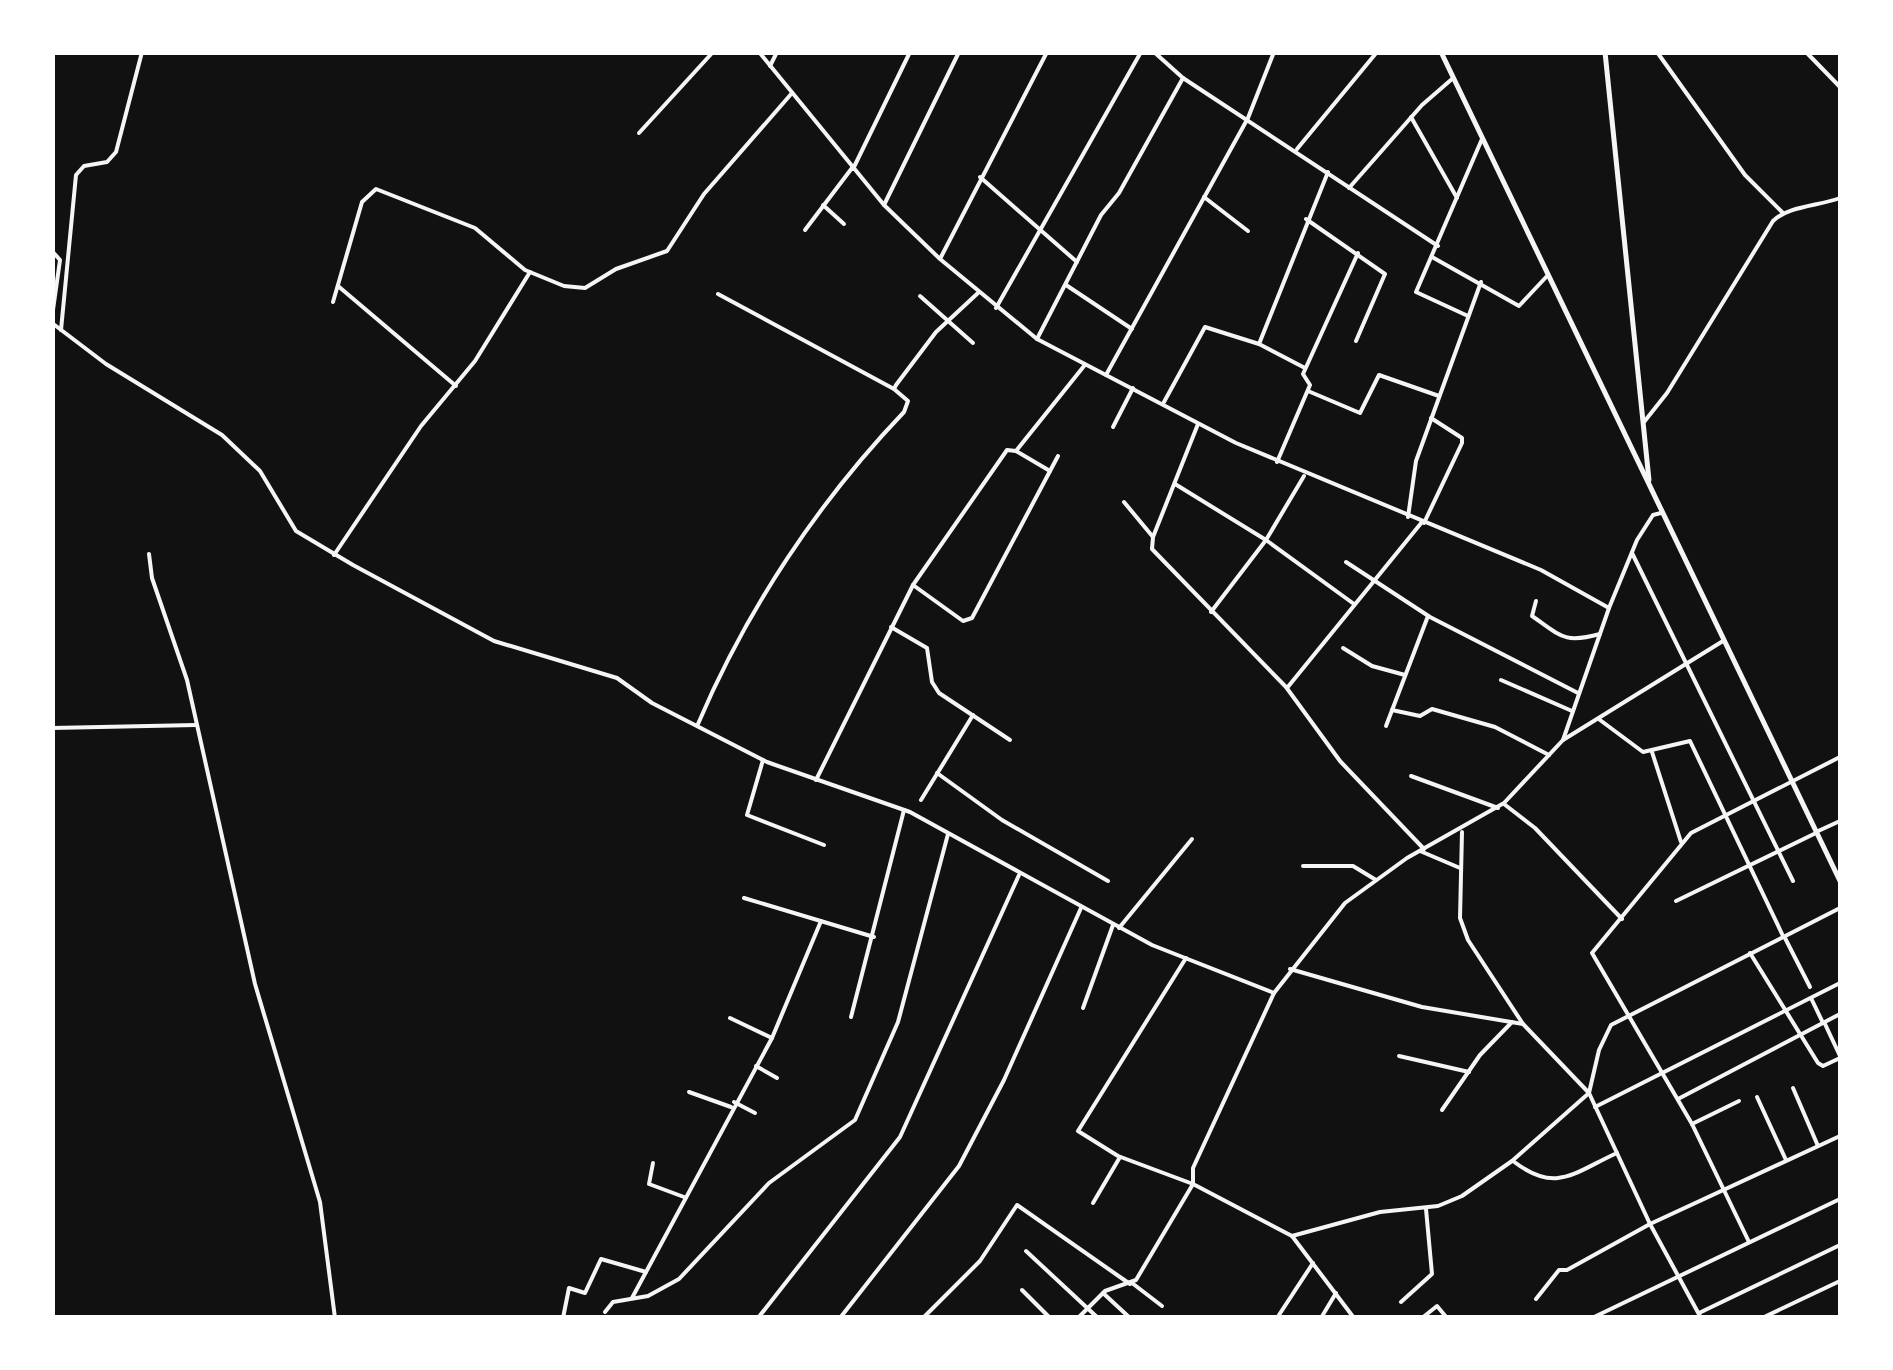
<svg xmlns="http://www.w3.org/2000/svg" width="1893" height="1370" font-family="Overpass,sans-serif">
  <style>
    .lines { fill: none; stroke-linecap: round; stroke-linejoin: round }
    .minor { stroke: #f5f5f5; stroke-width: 4 }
    .tertiary { stroke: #f5f5f5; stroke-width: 4 }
    .secondary { stroke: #f5f5f5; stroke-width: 5 }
    .primary { stroke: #f5f5f5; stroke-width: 5 }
  </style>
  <rect width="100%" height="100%" fill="#111"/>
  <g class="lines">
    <g class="minor">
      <polyline points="759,52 884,205 940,259 1037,339 1236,443 1541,570 1609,608 1637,540 1653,515 1661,513"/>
      <polyline points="1154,52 1183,78 1438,246"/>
      <polyline points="1657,52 1745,175 1782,212"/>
      <polyline points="770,66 777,52"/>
      <polyline points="1411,117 1457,198"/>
      <polyline points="639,133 713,52"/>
      <polyline points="1297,149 1377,52"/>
      <polyline points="853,169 910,52"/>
      <polyline points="980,177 1077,262"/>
      <polyline points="1349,188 1422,105 1452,79"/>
      <polyline points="1204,197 1248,231"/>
      <polyline points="823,205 844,224"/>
      <polyline points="884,205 959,52"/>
      <polyline points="1306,219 1385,274 1356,341"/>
      <polyline points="805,230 852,168"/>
      <polyline points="52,251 60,260 52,317"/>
      <polyline points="941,257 1047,52"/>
      <polyline points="1432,257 1519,306 1548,275"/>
      <polyline points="1066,285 1132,329"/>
      <polyline points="338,286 456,386"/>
      <polyline points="718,294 894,389"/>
      <polyline points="920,296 973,343"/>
      <polyline points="333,302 362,202 376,189 475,228 525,270 564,286 585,288 616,269 667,251 704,194 792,93"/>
      <polyline points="996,308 1141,52"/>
      <polyline points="1468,316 1416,292 1482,139"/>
      <polyline points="52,323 106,364 222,435 260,471 296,531 353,565 494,641 617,678 652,703 767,762 910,812 1152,945 1274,993"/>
      <polyline points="61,330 76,175 84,166 107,162 116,152 142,52"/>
      <polyline points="1037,339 1101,215 1119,193 1183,78"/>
      <polyline points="1259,344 1328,172"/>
      <polyline points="1106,375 1248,118 1274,52"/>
      <polyline points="1308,391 1360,413 1379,375 1439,396"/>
      <polyline points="1164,402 1205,327 1259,344 1305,368"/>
      <path d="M1644,422L1667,393L1773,221C1788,206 1819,206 1840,198"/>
      <polyline points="1198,424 1153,537 1152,549 1286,687 1340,761 1424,849"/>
      <polyline points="1113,427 1133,388"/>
      <polyline points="1016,451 1050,471"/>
      <polyline points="1277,462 1310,385 1303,374 1358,253"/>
      <polyline points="1175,484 1266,540 1354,604"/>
      <polyline points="1124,502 1153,537"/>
      <polyline points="1408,517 1416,461 1481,282"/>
      <polyline points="1424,523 1462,443 1462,438 1431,418"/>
      <polyline points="1632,553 1793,881"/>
      <polyline points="149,554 152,578 187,680 255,984 320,1202 335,1318"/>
      <polyline points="334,555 421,426 475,361 530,272"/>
      <polyline points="1346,562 1430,617 1578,693"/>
      <polyline points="913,585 963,621 972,618 1058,456"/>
      <path d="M1536,601L1532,616C1561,636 1564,644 1600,634"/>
      <polyline points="1211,612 1266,540 1304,476"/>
      <polyline points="891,627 927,648 932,682 939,693 1010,740"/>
      <polyline points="1343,648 1372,666 1405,675"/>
      <polyline points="1501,680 1572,711"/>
      <polyline points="1287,688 1422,522"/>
      <polyline points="1392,710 1420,716 1432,709 1495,727 1549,755"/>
      <polyline points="1600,720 1643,752 1690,741 1783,936"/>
      <path d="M698,724C747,609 818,502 904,412L908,401L894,389L896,385L936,332L978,293"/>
      <polyline points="1386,726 1428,616"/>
      <polyline points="52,728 196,725"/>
      <polyline points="1563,740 1723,641"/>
      <polyline points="1652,752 1681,842"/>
      <polyline points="763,760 747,815 824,845"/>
      <polyline points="937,773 1002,820 1108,881"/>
      <polyline points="1411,776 1498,808"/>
      <polyline points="816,780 913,585 1007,450 1016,451 1084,366"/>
      <polyline points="921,800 973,715"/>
      <polyline points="1504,804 1535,828 1622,919"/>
      <polyline points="1462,832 1460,918 1468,940 1523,1024"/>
      <polyline points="1816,832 1840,821"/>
      <polyline points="1420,851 1460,868"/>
      <polyline points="1303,866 1353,866 1376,880"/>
      <polyline points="744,898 874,937"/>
      <polyline points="1676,901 1816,833"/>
      <polyline points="1119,928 1192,839"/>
      <polyline points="1785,938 1810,987"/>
      <polyline points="1750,953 1818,1063 1823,1066 1840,1058"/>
      <polyline points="1186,958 1078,1131 1118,1156 1193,1184 1292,1236 1380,1212 1438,1206 1462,1196 1512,1161 1589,1093 1599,1050 1611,1025 1840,908"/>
      <polyline points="1290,969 1422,1007 1523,1024 1589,1093 1650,1224 1701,1318"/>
      <polyline points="1811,998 1823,1023"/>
      <polyline points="1083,1008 1113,925"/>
      <polyline points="851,1017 904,810"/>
      <polyline points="730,1018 772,1038"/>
      <polyline points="1825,1024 1840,1056"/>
      <polyline points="1399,1056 1469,1072"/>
      <polyline points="756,1066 777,1078"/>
      <polyline points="1793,1088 1818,1146"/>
      <polyline points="689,1092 731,1107"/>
      <polyline points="1757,1097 1786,1160"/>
      <polyline points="1678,1099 1840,1014"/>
      <polyline points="734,1102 755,1113"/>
      <polyline points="1595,1107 1840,983"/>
      <polyline points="1442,1110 1480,1055 1512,1022"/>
      <polyline points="1692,1124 1739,1101"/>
      <path d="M1513,1161C1556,1194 1573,1173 1617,1153"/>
      <polyline points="653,1163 649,1184 684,1197"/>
      <polyline points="1093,1203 1120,1157"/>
      <polyline points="1292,1236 1354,1318"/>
      <polyline points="1749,1242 1692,1124 1592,953 1691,833 1840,757"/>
      <polyline points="1026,1251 1098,1318"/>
      <polyline points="1132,1283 1162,1306"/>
      <polyline points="1022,1290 1050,1318"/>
      <polyline points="1103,1293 1130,1318"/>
      <polyline points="632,1298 772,1038 821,921"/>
      <polyline points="1536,1299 1559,1270 1567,1270 1650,1224 1840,1136"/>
      <polyline points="1401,1302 1432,1274 1426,1209"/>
      <polyline points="605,1312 613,1302 648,1296 679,1279 769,1183 855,1120 898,1022 948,834"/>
      <polyline points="1699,1313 1840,1245"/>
      <polyline points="563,1318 569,1288 585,1293 601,1259 646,1272"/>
      <polyline points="758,1318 900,1137 1019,875"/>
      <polyline points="840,1318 959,1166 1004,1080 1081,908"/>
      <polyline points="923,1318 980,1261 1017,1205 1130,1284"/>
      <polyline points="1078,1318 1105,1291 1136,1280 1193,1184 1193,1168 1274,993 1345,903 1407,858 1504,803 1563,740 1609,608"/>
      <polyline points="1277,1318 1313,1263"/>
      <polyline points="1321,1318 1336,1293"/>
      <polyline points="1422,1318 1437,1306 1447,1318"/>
      <polyline points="1592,1318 1840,1199"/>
      <polyline points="1762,1318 1840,1281"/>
    </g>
    <polyline class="tertiary" points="1806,52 1840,87"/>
    <polyline class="secondary" points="1605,52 1649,480"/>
    <polyline class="primary" points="1441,52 1840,881"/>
  </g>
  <rect width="1893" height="1370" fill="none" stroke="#ffffff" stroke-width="110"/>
</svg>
